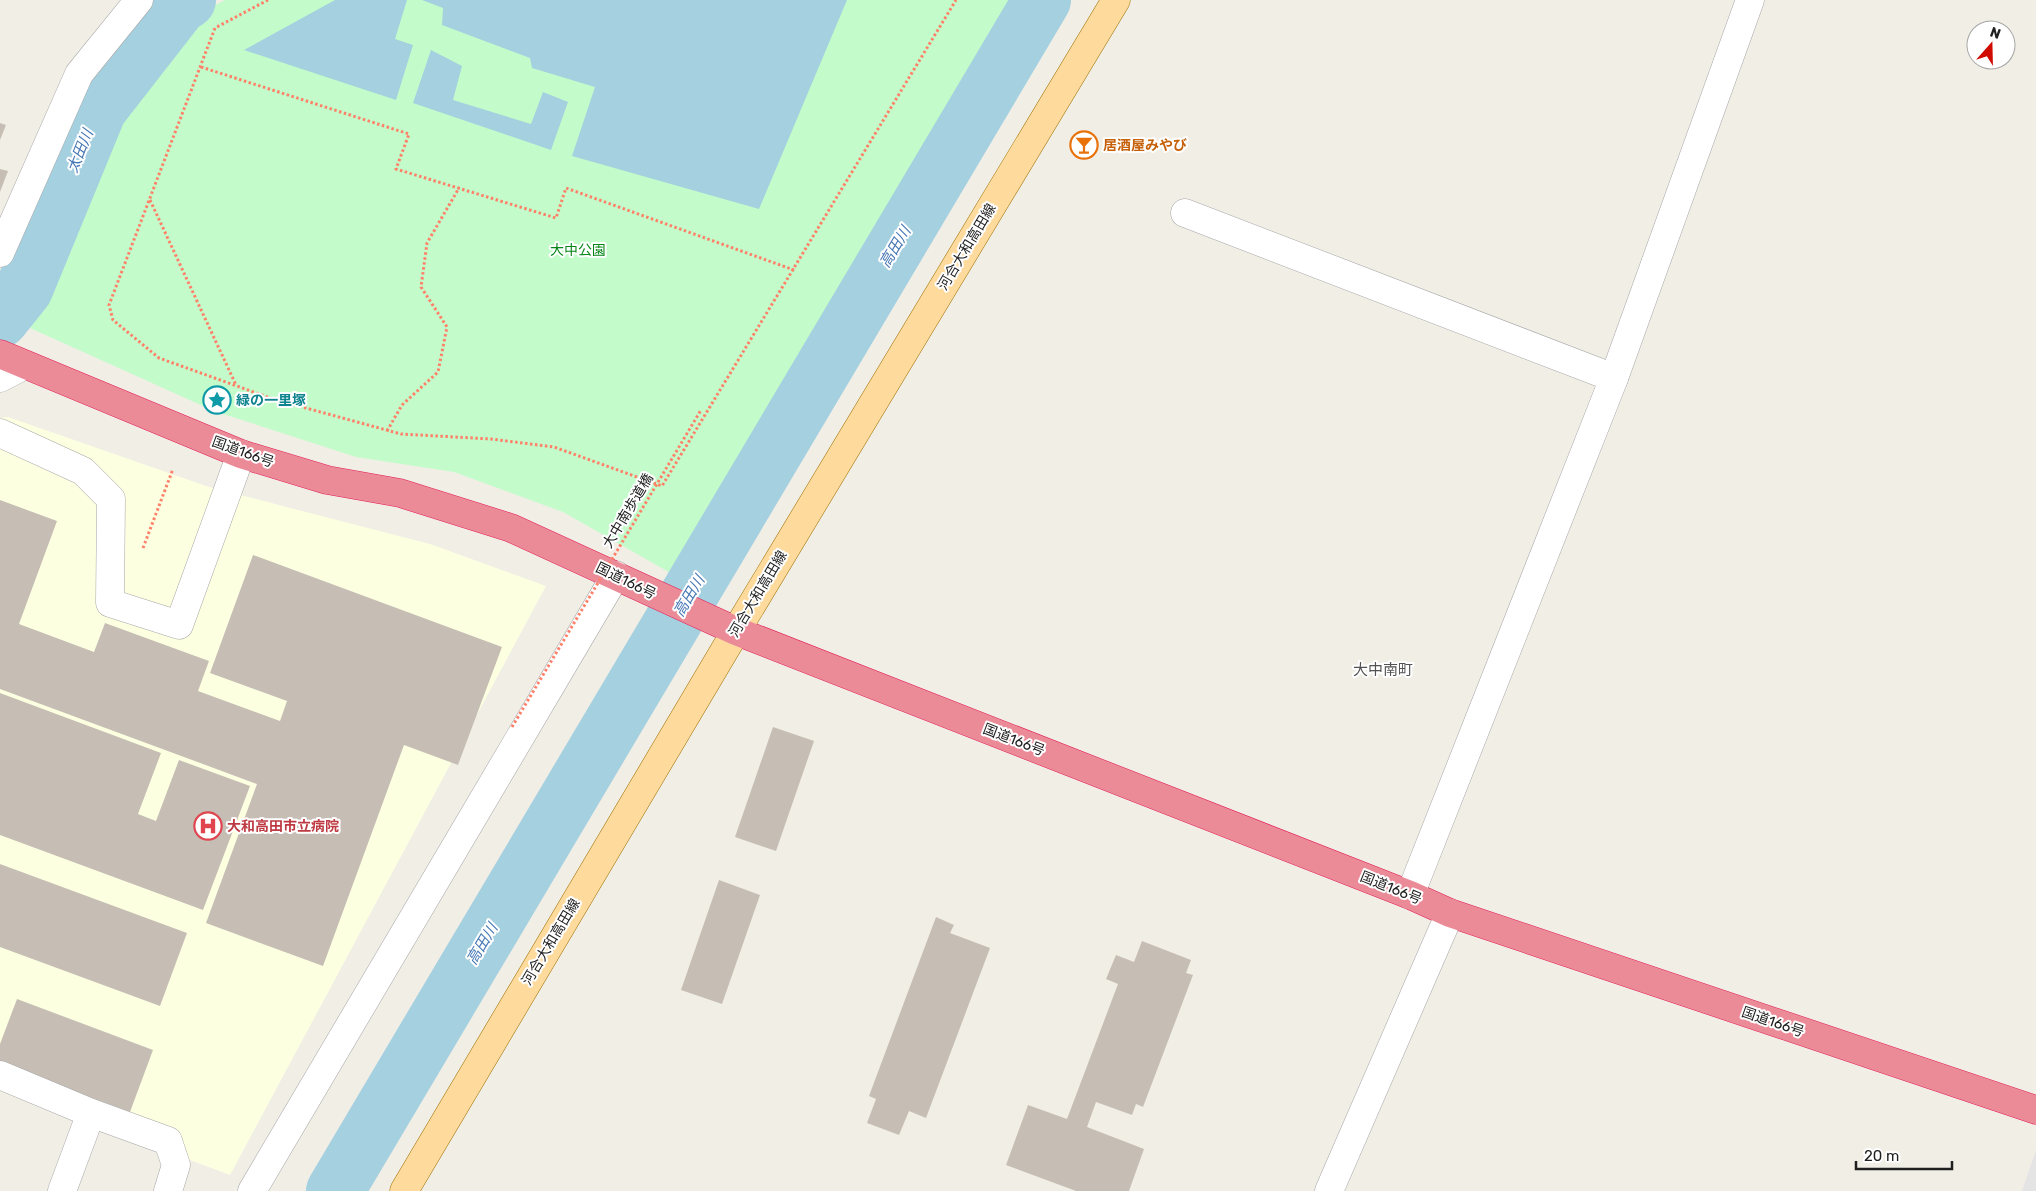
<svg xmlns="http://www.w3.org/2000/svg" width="2036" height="1191" font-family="Rubik,'Noto Sans JP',sans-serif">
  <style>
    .education { fill: #fdffe1 }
    .park { fill: #c3fcca }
    .parking { fill: #e4e4e4 }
    .water { fill: #a5d0e0 }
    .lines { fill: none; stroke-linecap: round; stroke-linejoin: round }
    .river { stroke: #a5d0e0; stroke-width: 58 }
    .building { fill: #c6beb5 }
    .minor-casing { stroke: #a7a7a7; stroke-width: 29 }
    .major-casing { stroke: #9c7100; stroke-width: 29 }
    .highway-casing { stroke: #e31f58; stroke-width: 29 }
    .path { stroke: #ff8169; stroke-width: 3; stroke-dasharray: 2.5 2.5; stroke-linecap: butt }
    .minor { stroke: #fff; stroke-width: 28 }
    .major { stroke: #ffda9d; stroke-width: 28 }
    .highway { stroke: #eb8b98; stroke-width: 28 }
    .path-bridge { stroke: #ff8169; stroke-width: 3; stroke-dasharray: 2.5 2.5; stroke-linecap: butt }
    .labels { text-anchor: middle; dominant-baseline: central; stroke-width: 4; stroke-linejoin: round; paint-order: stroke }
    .food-label { font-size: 14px; font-weight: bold; fill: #c56008; stroke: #fff; text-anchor: start }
    .street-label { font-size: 14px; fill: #202020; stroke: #fff }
    .park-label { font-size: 14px; fill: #078618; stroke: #fff }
    .culture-label { font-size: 14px; font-weight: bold; fill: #0d838f; stroke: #fff; text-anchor: start }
    .health-label { font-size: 14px; font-weight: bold; fill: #be3a42; stroke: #fff; text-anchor: start }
    .water-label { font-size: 15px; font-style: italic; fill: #4778b5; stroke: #fff }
    .neighbourhood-label { font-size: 15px; fill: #535353; stroke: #fff }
  </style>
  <rect width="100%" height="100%" fill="#f1eee6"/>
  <polygon class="education" points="8,417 209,487 430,544 546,586 230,1175 182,1157 0,1067 0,418"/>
  <polygon class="park" points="225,0 1027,0 674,575 563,512 454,472 356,457 214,411 30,328 99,139 186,20"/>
  <polygon class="parking" points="2036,1150 2036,1191 2022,1191"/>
  <g class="water">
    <polygon points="335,0 407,0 395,39 413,45 396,100 244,50"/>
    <polygon points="422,0 847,0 759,209 572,156 595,87 532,68 530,58 442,25 443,8"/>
    <polygon points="431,50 462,66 453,100 531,124 543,92 568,102 551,150 413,103"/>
  </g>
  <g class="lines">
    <g class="river">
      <polyline points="0,319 24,289 98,109 179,5 187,0"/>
      <polyline points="335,1191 1042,0"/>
    </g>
  </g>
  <g class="building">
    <polygon points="0,123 6,125 0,140"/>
    <polygon points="0,169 8,171 0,192"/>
    <polygon points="0,500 57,521 19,624 94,652 105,623 209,661 198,691 280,721 287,701 210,673 253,555 502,647 458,765 404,745 323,966 206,923 257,784 0,689"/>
    <polygon points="0,693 161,753 138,814 156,821 179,760 250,786 203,910 0,835"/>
    <polygon points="773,727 814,741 776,851 735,837"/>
    <polygon points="0,864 187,933 160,1006 0,947"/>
    <polygon points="719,880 760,895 722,1004 681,990"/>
    <polygon points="936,917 954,925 950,933 990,948 926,1118 909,1111 899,1135 867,1123 876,1099 869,1096"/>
    <polygon points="1142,941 1191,960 1186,973 1193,975 1143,1107 1136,1104 1132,1115 1096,1102 1087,1127 1144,1149 1129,1191 1076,1191 1006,1165 1028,1105 1067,1119 1118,984 1106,979 1116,955 1134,962"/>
    <polygon points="17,999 153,1050 130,1112 0,1064 0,1044"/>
  </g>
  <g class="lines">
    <g class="minor-casing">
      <g id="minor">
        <polyline points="1185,213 1614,378"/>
        <polyline points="0,253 79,74 139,0"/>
        <polyline points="0,378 25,365"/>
        <polyline points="0,433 83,471 111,499 110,603 179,625 241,454"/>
        <polyline points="1410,895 1614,378 1750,0"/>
        <polyline points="0,1075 91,1113 168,1141 176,1165 168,1191"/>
        <polyline points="62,1191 91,1113"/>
        <polyline points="252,1191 616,575"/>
        <polyline points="1329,1191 1450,913"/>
      </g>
    </g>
    <g class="major-casing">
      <polyline id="major" points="404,1191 736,631 1116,0"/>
    </g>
    <g class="highway-casing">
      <polyline id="highway" points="0,354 241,454 327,480 400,493 511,528 736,631 1410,895 1450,913 2036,1110"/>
    </g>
    <g class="path">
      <polyline points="268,0 215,28 109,305 113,320 159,358 273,399 401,434 491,439 554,447 662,486 956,0"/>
      <polyline points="201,67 409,134 396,169 556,218 566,188 794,270"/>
      <polyline points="150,200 236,385"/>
      <polyline points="387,431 402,405 438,372 447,327 421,287 427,243 459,188"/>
      <polyline points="143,548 173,469"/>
    </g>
    <use href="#minor" class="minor"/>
    <use href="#major" class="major"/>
    <use href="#highway" class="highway"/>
    <polyline class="path-bridge" points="512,727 701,410"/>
  </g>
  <defs>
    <g id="bar-ring" transform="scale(1.4375)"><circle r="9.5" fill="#fff" stroke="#e8710a" stroke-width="1.5"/><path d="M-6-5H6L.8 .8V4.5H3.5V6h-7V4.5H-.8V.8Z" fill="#e8710a"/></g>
    <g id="sight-ring" transform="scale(1.4375)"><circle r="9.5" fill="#fff" stroke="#0f9aa8" stroke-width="1.5"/><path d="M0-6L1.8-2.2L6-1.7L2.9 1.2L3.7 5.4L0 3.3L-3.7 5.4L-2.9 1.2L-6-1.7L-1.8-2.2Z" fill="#0f9aa8"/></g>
    <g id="hospital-ring" transform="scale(1.4375)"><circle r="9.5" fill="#fff" stroke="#e0444e" stroke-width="1.5"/><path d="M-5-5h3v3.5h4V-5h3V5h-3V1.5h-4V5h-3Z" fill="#e0444e"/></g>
  </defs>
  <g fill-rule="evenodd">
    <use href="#bar-ring" x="1084" y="145"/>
    <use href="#sight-ring" x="217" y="400"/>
    <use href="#hospital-ring" x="208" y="826"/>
  </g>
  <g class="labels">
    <g class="food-label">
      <text x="1103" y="145">居酒屋みやび</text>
    </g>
    <g class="street-label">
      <text transform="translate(967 247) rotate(-59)">河合大和高田線</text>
      <text transform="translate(243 452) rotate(20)">国道166号</text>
      <text transform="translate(628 511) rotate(-59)">大中南歩道橋</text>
      <text transform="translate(626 581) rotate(26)">国道166号</text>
      <text transform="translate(758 594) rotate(-59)">河合大和高田線</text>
      <text transform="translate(1014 740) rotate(21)">国道166号</text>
      <text transform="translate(1391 888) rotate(22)">国道166号</text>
      <text transform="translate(551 942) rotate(-59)">河合大和高田線</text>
      <text transform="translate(1773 1022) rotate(19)">国道166号</text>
    </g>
    <g class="park-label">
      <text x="578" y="250">大中公園</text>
    </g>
    <g class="culture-label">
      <text x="236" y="400">緑の一里塚</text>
    </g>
    <g class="health-label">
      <text x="227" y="826">大和高田市立病院</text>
    </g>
    <g class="water-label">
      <text transform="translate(80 151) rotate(-68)">太田川</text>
      <text transform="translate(895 247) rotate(-59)">高田川</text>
      <text transform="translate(689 596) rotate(-59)">高田川</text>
      <text transform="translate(482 944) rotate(-59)">高田川</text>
    </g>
    <g class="neighbourhood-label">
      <text x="1383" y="670">大中南町</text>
    </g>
  </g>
  <g transform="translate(1991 45) rotate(20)"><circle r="24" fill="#ffffff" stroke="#a6a6a6"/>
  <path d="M0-4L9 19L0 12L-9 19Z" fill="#d00b00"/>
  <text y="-8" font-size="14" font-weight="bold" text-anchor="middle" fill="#202020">N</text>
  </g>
  <path d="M1856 1161v8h96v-8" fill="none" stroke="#202020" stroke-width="2.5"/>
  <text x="1864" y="1161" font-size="15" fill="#202020" stroke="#ffffff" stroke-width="4" paint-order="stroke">20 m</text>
</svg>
